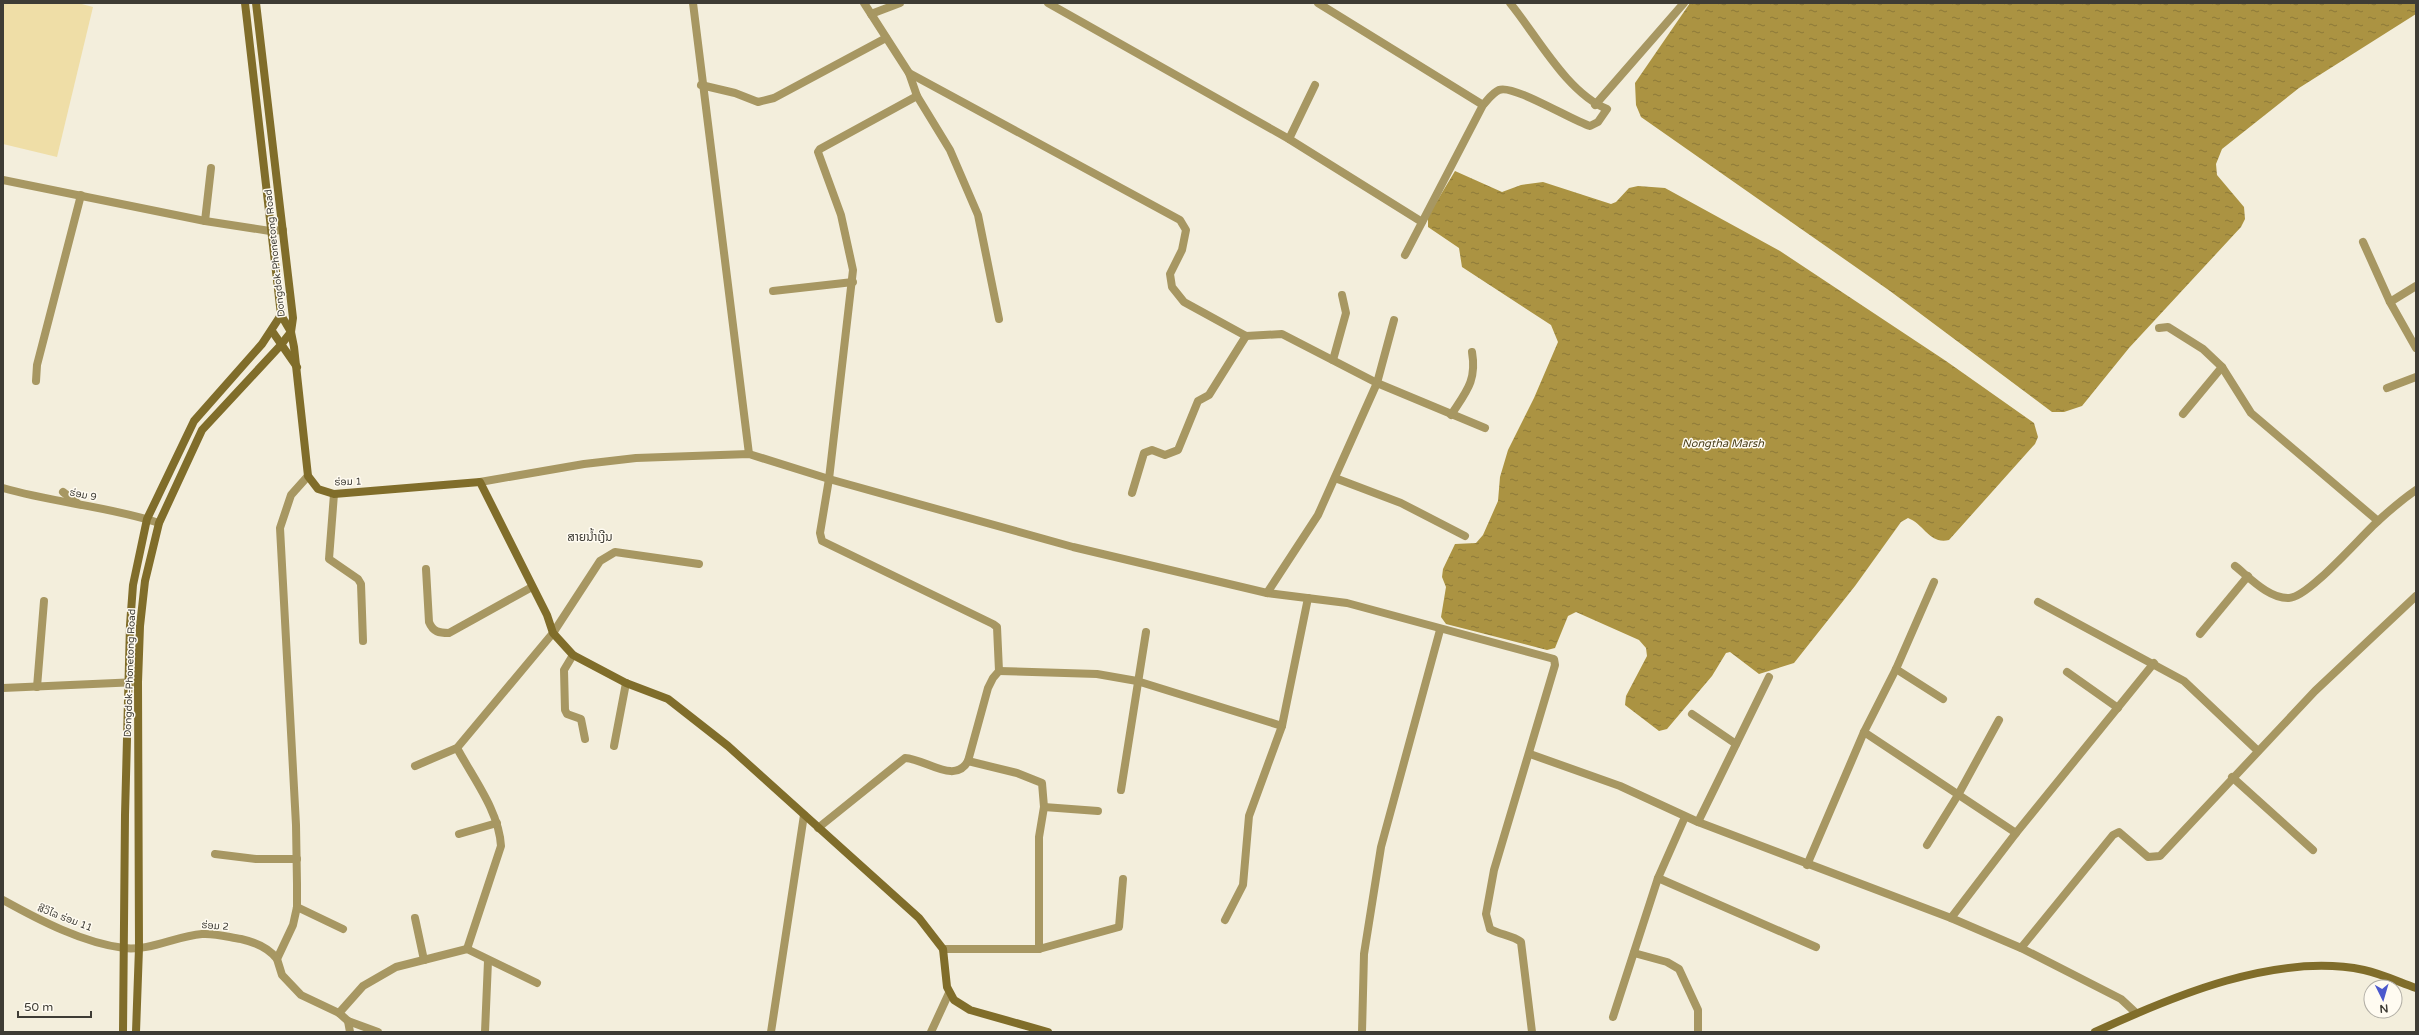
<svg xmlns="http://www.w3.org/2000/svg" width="2419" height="1035" font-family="'Varela Round','Noto Sans Lao',sans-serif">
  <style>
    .pitch { fill: #efdea7 }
    .water { fill: url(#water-ripples) }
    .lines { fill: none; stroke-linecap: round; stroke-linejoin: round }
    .street { stroke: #a79762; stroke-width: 8 }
    .secondary { stroke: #806d2a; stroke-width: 8 }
    .labels { text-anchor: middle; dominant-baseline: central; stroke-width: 3; stroke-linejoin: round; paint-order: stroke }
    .street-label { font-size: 10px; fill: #3e3c35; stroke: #fffbf1 }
    .water-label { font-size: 11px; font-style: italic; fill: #493f1b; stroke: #fffbf1 }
    .quarter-label { font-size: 12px; fill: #3e3c35; stroke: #fffbf1 }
  </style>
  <defs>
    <pattern id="water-ripples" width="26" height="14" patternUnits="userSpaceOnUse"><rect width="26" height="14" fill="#ab9342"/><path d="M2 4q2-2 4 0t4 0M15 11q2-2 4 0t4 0" fill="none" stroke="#8d7938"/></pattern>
  </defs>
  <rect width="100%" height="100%" fill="#f3eedc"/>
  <polygon class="pitch" points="3,3 78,3 93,7 57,157 3,144"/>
  <g class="water">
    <polygon points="1690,3 2416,3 2416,14 2299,88 2222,149 2216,164 2217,175 2244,207 2245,219 2241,227 2129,348 2082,406 2064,412 2052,412 1890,291 1641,117 1636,105 1635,83"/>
    <path d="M1455,171L1502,192L1521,185L1543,182L1611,204L1616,202L1629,188L1638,186L1665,188L1780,251L1946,361L2034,423L2038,437L2035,444L1949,540C1930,545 1924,524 1908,518L1901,522L1855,586L1794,663L1759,674L1730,652L1726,653L1712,676L1667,729L1659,731L1625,705L1626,696L1647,656L1646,648L1639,640L1576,612L1568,616L1555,648L1547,650L1446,624L1441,617L1446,587L1442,577L1443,569L1455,544L1476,543L1483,535L1498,501L1500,477L1508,450L1534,398L1558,342L1551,325L1462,267L1459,248L1428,227V216Z"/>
  </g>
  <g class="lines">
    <g class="street">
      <polyline points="693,3 749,454"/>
      <polyline points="864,3 909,73 917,96 950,150 978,215 999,319"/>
      <polyline points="1048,3 1289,139 1422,222"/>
      <polyline points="1318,3 1483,105"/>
      <polyline points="871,14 900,3"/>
      <polyline points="909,73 1180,220 1186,230 1182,250 1170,274 1172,287 1184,302 1246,336 1282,334 1377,383 1485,428"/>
      <polyline points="701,85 735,93 758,102 774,98 886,38"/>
      <polyline points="1595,105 1684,3"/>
      <polyline points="1289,139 1315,85"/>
      <polyline points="3,180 205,221 270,231 283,230"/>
      <polyline points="205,221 211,168"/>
      <polyline points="2363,242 2390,302 2416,348"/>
      <path d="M1405,255L1483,105C1488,100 1492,93 1499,90C1513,84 1571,120 1590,126L1598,122L1607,109C1567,93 1537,36 1510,3"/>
      <polyline points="773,291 853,282"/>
      <polyline points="2390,302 2416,286"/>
      <polyline points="2159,328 2168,327 2203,349 2222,367 2251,413 2378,521"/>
      <polyline points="1333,360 1346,313 1342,295"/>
      <polyline points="36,381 37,365 81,195"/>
      <polyline points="2387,388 2416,377"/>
      <polyline points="2183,414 2222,367"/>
      <path d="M1451,415C1466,392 1477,381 1472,352"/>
      <polyline points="308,476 291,495 280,528 296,825 297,884 297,907 293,925 277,959 282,975 301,995 339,1013 348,1021 378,1032"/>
      <polyline points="1335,478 1401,503 1465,536"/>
      <path d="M480,482L584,464L636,458L749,454L829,479L1073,547L1267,593L1347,603L1554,659L1555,665L1494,870L1486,914L1490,929C1500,935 1512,935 1521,942L1532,1032"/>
      <path d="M3,488C54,503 108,506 159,523"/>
      <polyline points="63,492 77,503"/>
      <polyline points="1132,493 1144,453 1152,450 1165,455 1178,450 1198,401 1209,395 1246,336"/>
      <polyline points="334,494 329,559 358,579 361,584 363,641"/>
      <path d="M2235,566C2249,577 2269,599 2289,598C2308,598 2361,536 2378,521C2390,510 2403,499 2416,490"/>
      <path d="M426,569L429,622C433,632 439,633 449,633L532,587"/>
      <polyline points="1267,593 1318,515 1377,383 1394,320"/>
      <polyline points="2038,602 2184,681 2258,751"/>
      <polyline points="2200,634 2248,576"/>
      <polyline points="573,655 564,670 565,710 567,714 581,719 585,739"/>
      <polyline points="1896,669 1943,699"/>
      <polyline points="999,671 1097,674 1137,681 1282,726"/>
      <polyline points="2067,672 2118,708"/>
      <polyline points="37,687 44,601"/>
      <polyline points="3,688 138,682"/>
      <polyline points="1692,714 1736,744"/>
      <polyline points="1864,732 2016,833"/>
      <polyline points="614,746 626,683"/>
      <path d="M457,748C473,778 499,811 501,846L467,949"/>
      <polyline points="1530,754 1620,786 1698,822 1951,918 2021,948 2121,999 2136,1013"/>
      <polyline points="968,761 1017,773 1042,783 1044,807 1039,837 1039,949"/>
      <polyline points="415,766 457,748 553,633 600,561 615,552 699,564"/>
      <polyline points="2232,777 2313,850"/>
      <polyline points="1121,790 1146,632"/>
      <polyline points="1044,807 1098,811"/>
      <polyline points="1698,822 1769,677"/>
      <path d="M818,828L905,758C926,759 955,785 968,761L988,688L993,678L999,671L997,627L993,624L822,541L820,533L829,479L853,270L841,215L818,152L820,149L917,96"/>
      <polyline points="459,834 497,823"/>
      <polyline points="1927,845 1958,795 1999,720"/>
      <polyline points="215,854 256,859 297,859"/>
      <polyline points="1807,865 1864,732 1896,669 1934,582"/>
      <polyline points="1658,878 1816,947"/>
      <path d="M3,900C39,920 83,943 124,948C150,951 176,936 202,934C215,933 228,937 241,939C254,942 269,948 277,959"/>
      <polyline points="297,907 343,929"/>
      <polyline points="415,918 424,960"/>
      <polyline points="1951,918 2016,833 2154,663"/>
      <polyline points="1225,920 1243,885 1249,816 1282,726 1308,598"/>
      <polyline points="2021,948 2113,835 2119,832 2148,857 2160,856 2315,691 2416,596"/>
      <polyline points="943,949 1039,949 1119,927 1123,879"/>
      <polyline points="1634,953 1667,962 1679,969 1698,1010 1698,1032"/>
      <polyline points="339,1013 363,986 396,967 467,949 537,983"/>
      <polyline points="1613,1017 1658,878 1685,817"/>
      <polyline points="348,1021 350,1032"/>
      <polyline points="485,1032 488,961"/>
      <polyline points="771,1032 804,815"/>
      <polyline points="931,1032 949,993"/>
      <polyline points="1362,1032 1364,954 1381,847 1440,630"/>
    </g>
    <g class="secondary">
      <polyline points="281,315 291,332 294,347 308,476 318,489 334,494 480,482 547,615 553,633 573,655 626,683 668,699 728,746 919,918 943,949 947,987 954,1000 970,1010 1048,1032"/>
      <polyline points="272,331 297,367"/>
      <polyline points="123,1032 125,815 130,625 133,585 147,519 194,421 262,344 281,315 245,3"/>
      <polyline points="136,1032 139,948 138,682 140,626 145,581 159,523 202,430 280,346 291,332 293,318 256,3"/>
      <path d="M2095,1032C2173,996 2277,952 2364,970C2382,974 2399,982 2416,988"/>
    </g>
  </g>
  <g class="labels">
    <g class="street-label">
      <text transform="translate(275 253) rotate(-96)">Dongdok-Phonetong Road</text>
      <text transform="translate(348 482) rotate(-2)">ຮ່ອມ 1</text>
      <text transform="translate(83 495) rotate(11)">ຮ່ອມ 9</text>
      <text transform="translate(130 673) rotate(-88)">Dongdok-Phonetong Road</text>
      <text transform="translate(65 918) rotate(21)">ສີວິໄລ ຮ່ອມ 11</text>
      <text transform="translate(215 926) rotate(4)">ຮ່ອມ 2</text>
    </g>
    <g class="water-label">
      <text x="1723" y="443">Nongtha Marsh</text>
    </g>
    <g class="quarter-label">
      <text x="590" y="537">ສາຍນ້ຳເງີນ</text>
    </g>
  </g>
  <rect width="2419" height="1035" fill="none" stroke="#3e3c35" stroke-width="8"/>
  <g transform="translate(2383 999) rotate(175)"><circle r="19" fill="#fffbf1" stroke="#b2afa6"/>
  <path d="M0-3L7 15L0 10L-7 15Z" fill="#4b58cd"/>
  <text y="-6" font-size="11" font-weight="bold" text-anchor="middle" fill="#3e3c35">N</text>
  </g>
  <path d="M18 1011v6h73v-6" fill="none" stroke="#3e3c35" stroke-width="2"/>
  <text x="24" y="1011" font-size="12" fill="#3e3c35" stroke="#fffbf1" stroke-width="3" paint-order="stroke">50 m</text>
</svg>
